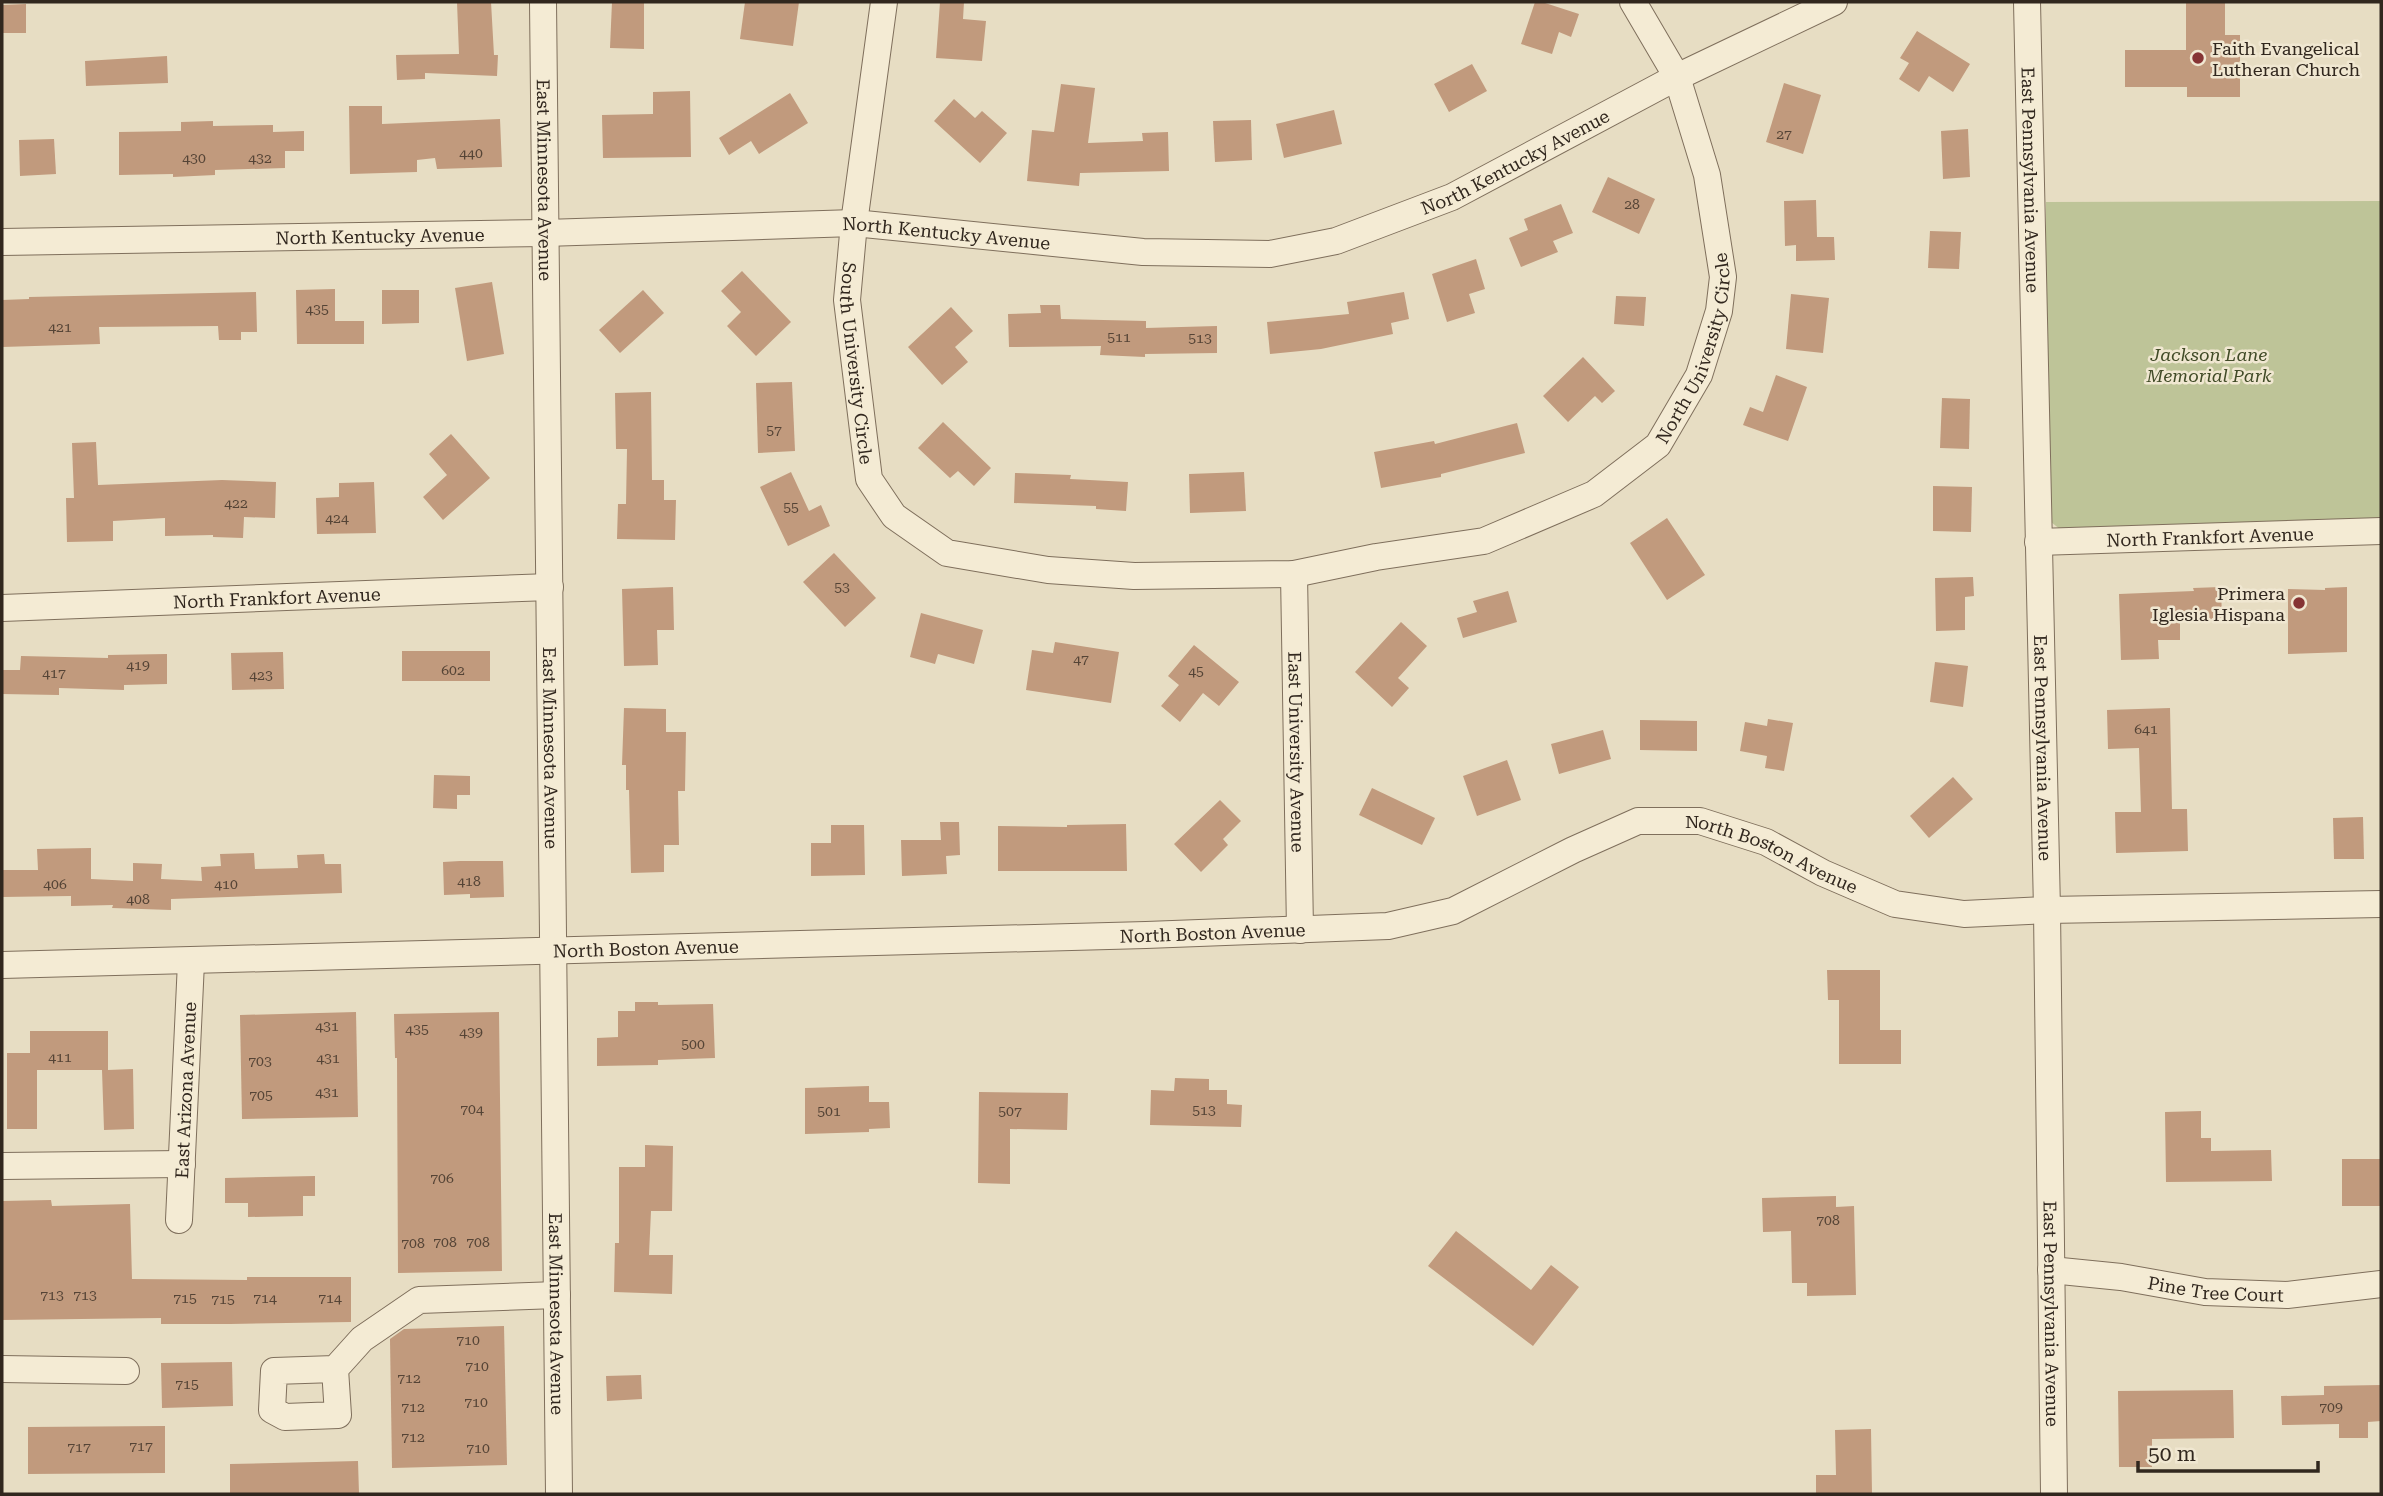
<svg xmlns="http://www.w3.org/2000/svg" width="2383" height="1496" font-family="'Roboto Serif',serif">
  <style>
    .green { fill: #bec498 }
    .building { fill: #c19a7d }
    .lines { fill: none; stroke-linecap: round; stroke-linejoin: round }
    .minor-casing { stroke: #7f6f5c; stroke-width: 28 }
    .minor { stroke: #f4ebd4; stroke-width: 26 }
    .poi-dot { fill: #863434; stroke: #f0e7d1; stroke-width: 2.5 }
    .labels { text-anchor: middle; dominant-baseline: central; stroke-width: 5; stroke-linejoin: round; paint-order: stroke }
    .number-label { font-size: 14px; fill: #554436 }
    .poi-label { font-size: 18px; fill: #31271e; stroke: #f0e7d1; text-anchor: start }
    .street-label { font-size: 18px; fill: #31271e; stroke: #f0e7d1 }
    .park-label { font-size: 18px; font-style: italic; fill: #414b27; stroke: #f0e7d1 }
  </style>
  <rect width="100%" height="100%" fill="#e7ddc3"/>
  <polygon class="green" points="2381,201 2381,521 2061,530 2046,518 2046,202"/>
  <g class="building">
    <polygon points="457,2 491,2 494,55 498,55 497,76 425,73 425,79 397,80 396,55 459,54"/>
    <polygon points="612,2 644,2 644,49 610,48"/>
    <polygon points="745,2 799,2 793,46 740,39"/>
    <polygon points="940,2 964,2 963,19 986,21 982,61 936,58"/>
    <polygon points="1535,2 1542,2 1579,14 1571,37 1559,32 1552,54 1521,44"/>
    <polygon points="2186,2 2225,2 2225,35 2240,35 2240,97 2187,97 2187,87 2125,87 2125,50 2186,50"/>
    <polygon points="26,4 26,33 2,33 2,5"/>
    <polygon points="1917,31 1970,64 1953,92 1929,76 1919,92 1899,79 1909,63 1900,58"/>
    <polygon points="167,56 168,83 86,86 85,61"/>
    <polygon points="1472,64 1487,91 1449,112 1434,84"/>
    <polygon points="1784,83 1821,95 1803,154 1766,142"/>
    <polygon points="1061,84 1095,88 1088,143 1143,141 1142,133 1168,132 1169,171 1080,173 1079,186 1027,181 1032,130 1054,132"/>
    <polygon points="690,91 691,157 603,158 602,115 653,114 653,92"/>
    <polygon points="790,93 808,123 759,154 751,141 729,155 719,138"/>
    <polygon points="954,99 975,118 982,111 1007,133 980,163 934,121"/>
    <polygon points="349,106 382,106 382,124 500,119 502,167 437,169 435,158 417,160 417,172 350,174"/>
    <polygon points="1334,110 1342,144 1284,158 1276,124"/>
    <polygon points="1251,120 1252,160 1215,162 1213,121"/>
    <polygon points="213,121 213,126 273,125 273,132 304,131 304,151 285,151 285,168 215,170 215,175 173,177 173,174 119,175 119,132 181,131 181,122"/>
    <polygon points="1968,129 1970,177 1943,179 1941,131"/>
    <polygon points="54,139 56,174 20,176 19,140"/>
    <polygon points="1608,177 1655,199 1639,234 1592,212"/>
    <polygon points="1816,200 1817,237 1834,237 1835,260 1796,261 1796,245 1785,246 1784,201"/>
    <polygon points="1561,204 1573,233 1553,241 1558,252 1521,267 1509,238 1528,230 1524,219"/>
    <polygon points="1930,231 1961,232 1959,269 1928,268"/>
    <polygon points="1476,259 1485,289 1469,294 1475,313 1447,322 1432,274"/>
    <polygon points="742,271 791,322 756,356 727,326 741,312 721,291"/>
    <polygon points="492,282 504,354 467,361 455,288"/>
    <polygon points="335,289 335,321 364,321 364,344 297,344 296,290"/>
    <polygon points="382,290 419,290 419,323 382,324"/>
    <polygon points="643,290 664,313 620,353 599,330"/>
    <polygon points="256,292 257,332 241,332 241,340 219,340 218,326 99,327 100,344 2,347 2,300 29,299 29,297"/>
    <polygon points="1404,292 1409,319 1391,323 1393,334 1321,349 1270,354 1267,322 1349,314 1347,302"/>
    <polygon points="1791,294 1829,298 1823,353 1786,349"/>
    <polygon points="1616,296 1646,297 1644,326 1614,324"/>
    <polygon points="1040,305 1060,305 1061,319 1146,321 1146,328 1217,326 1217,353 1145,354 1145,357 1100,355 1101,346 1009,347 1008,314 1041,313"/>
    <polygon points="951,307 973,331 955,347 968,362 942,385 908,347"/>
    <polygon points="1583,357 1615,391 1602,403 1595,396 1568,422 1543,396"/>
    <polygon points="1776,375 1807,387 1788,441 1743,425 1750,407 1763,412"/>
    <polygon points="792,382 795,451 758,453 756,383"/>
    <polygon points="651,392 652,480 664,480 664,500 676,500 675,540 617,539 618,504 626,504 627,449 616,449 615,393"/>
    <polygon points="1942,398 1970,399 1969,449 1940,448"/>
    <polygon points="943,422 991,468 974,486 958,471 950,478 918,448"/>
    <polygon points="1517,423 1525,453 1441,474 1441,477 1381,488 1374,452 1434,441 1435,444"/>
    <polygon points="451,434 490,478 443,520 423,497 447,475 429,454"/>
    <polygon points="96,442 98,485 222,480 276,482 275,518 244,517 243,538 213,537 213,535 165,536 165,518 113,521 113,541 67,542 66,498 74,498 72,443"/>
    <polygon points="791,472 809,511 821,505 830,526 788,546 760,487"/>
    <polygon points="1244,472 1246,511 1190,513 1189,474"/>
    <polygon points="1015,473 1071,475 1070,479 1128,482 1126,511 1096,509 1096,506 1014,503"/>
    <polygon points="374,482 376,533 317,534 316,498 339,497 339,483"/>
    <polygon points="1933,486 1972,487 1971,532 1933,531"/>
    <polygon points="1667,518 1705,575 1667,600 1630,543"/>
    <polygon points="834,553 876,598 845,627 803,582"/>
    <polygon points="1973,577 1974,596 1965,597 1965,630 1936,631 1935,578"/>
    <polygon points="673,587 674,630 657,630 658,665 624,666 622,589"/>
    <polygon points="2221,587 2222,619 2180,620 2180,640 2158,640 2159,659 2121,660 2119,594 2194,591 2193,588"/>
    <polygon points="2347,587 2347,652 2288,654 2288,589 2325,590 2325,588"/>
    <polygon points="1508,591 1517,622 1463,638 1457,618 1477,612 1473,601"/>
    <polygon points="921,613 983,630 974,664 938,654 935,664 910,657"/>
    <polygon points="1401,622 1427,646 1398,678 1409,688 1392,707 1355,672"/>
    <polygon points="1055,642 1119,652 1111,703 1026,690 1032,650 1053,653"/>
    <polygon points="1194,645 1239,682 1219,706 1203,693 1180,722 1161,706 1179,685 1168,676"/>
    <rect x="402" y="651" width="88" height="30"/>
    <polygon points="283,652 284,689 232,690 231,653"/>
    <polygon points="167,654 167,684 124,685 124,690 59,688 59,695 2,694 2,670 20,670 21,656 108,658 108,655"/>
    <polygon points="1935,662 1968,666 1963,707 1930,702"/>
    <polygon points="624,708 666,709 666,732 686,732 685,791 678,791 679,845 664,845 664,872 631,873 629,790 626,790 626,765 622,765"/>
    <polygon points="2170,708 2172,809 2187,809 2188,851 2116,853 2115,812 2141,812 2139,748 2108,749 2107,710"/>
    <polygon points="1768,719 1793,723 1784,771 1765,768 1767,756 1740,751 1745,722 1767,726"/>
    <polygon points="1640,720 1697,721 1697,751 1640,750"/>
    <polygon points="1603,730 1611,759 1559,774 1551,744"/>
    <polygon points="1507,760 1521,800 1477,816 1463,776"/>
    <polygon points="434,775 470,776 470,795 457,795 457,809 433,808"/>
    <polygon points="1953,777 1973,799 1929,838 1910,816"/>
    <polygon points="1372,788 1435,818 1422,845 1359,815"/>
    <polygon points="1220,800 1241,821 1223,839 1228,845 1201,872 1174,844"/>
    <polygon points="2363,817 2364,859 2334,859 2333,818"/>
    <polygon points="940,822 959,822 960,855 946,856 947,874 902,876 901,840 941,840"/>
    <polygon points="1126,824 1127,871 998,871 998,826 1067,827 1067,825"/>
    <polygon points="831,825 864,825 865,875 811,876 811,843 831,843"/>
    <polygon points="91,848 91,879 133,881 133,863 162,864 161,879 202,881 201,867 221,866 220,854 254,853 255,869 298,868 297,855 324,854 325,864 341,864 342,893 171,899 171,910 112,908 113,905 71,906 71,896 2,897 2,870 38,870 37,849"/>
    <polygon points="460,861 503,861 504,897 470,898 470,894 444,895 443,862"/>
    <polygon points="1827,970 1880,970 1880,1030 1901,1030 1901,1064 1839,1064 1839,1000 1828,1000"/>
    <polygon points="635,1002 658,1002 658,1005 713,1004 715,1058 658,1060 658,1065 597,1066 597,1038 618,1037 618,1011 635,1011"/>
    <polygon points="356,1012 358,1117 242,1119 240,1015"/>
    <polygon points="499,1012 502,1271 398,1273 397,1058 395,1058 394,1014"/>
    <polygon points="30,1031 108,1031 108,1070 133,1069 134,1129 104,1130 102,1070 37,1070 37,1129 7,1129 7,1053 30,1053"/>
    <polygon points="1175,1078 1209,1079 1209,1090 1227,1090 1227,1104 1242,1105 1241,1127 1150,1125 1151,1090 1174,1091"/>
    <polygon points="869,1086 869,1102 889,1102 890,1128 869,1129 869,1132 805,1134 805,1088"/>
    <polygon points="979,1092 1068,1093 1067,1130 1010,1129 1010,1184 978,1183"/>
    <polygon points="2201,1111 2201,1138 2211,1138 2211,1151 2271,1150 2272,1181 2166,1182 2165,1112"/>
    <polygon points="645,1145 673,1146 672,1211 651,1211 649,1255 673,1255 672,1294 614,1292 615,1243 619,1243 619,1167 645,1167"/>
    <rect x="2342" y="1159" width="39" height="47"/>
    <polygon points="315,1176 315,1196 303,1196 303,1216 248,1217 248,1203 225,1203 225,1178"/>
    <polygon points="1836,1196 1836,1207 1854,1206 1856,1295 1807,1296 1807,1283 1792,1283 1791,1231 1763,1232 1762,1198"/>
    <polygon points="51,1200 52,1206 130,1204 132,1279 247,1280 247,1277 351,1277 351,1322 230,1324 161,1324 161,1318 2,1320 2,1201"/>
    <polygon points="1456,1231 1531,1290 1551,1265 1579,1287 1533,1346 1428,1266"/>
    <polygon points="504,1326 507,1465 392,1468 390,1339 404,1329"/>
    <polygon points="232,1362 233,1406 162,1408 161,1363"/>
    <polygon points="641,1375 642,1399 607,1401 606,1376"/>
    <polygon points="2381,1385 2381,1421 2368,1422 2368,1438 2339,1438 2339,1424 2282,1425 2281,1396 2324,1395 2324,1386"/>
    <polygon points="2233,1390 2234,1438 2152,1439 2152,1467 2119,1467 2118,1391"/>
    <polygon points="165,1426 165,1473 28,1474 28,1427"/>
    <polygon points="1871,1429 1872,1494 1816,1494 1816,1475 1836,1475 1835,1430"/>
    <polygon points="358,1461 359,1494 230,1494 230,1464"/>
  </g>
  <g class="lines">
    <g class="minor-casing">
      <g id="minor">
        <path id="s1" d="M543,2L559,1494"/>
        <path id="s2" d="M884,2L854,223L847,300L869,479L894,516L947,553L1048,570L1134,576L1294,574L1376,557L1484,541L1594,494L1658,445L1699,375L1719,311L1723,277L1707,175L1677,77L1633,2"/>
        <path id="s3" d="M2027,2L2047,910L2054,1494"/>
        <path id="s4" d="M2,242L545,233L854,223L1143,252L1270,254L1336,241L1452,197L1677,77L1834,2"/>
        <path id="s5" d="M2038,542L2381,531"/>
        <path id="s6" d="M1294,574L1300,930"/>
        <path id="s7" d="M2,608L550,587"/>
        <path id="s8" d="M2,965L1146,935L1388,926L1453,911L1573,850L1638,821H1700L1766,842L1823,873L1895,904L1964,914L2047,910L2381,904"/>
        <polyline points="2,1166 182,1164"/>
        <path id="s9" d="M179,1220L191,962"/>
        <path id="s10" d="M2051,1270L2121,1277L2205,1292L2287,1295L2381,1284"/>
        <polyline points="2,1369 126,1371"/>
        <polyline points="335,1369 338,1415 285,1417 272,1410 274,1371 335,1369 362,1339 419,1300 557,1295"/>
      </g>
    </g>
    <use href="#minor" class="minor"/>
  </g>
  <g class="poi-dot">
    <circle cx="2198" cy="58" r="7"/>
    <circle cx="2299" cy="603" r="7"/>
  </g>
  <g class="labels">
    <g class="number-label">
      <text x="1784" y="134">27</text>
      <text x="471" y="153">440</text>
      <text x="194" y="158">430</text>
      <text x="260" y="158">432</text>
      <text x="1632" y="204">28</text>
      <text x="317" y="309">435</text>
      <text x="60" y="327">421</text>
      <text x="1119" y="337">511</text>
      <text x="1200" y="338">513</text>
      <text x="774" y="430">57</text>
      <text x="236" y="503">422</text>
      <text x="791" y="507">55</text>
      <text x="337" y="518">424</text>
      <text x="842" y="587">53</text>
      <text x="1081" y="659">47</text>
      <text x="138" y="665">419</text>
      <text x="453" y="670">602</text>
      <text x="1196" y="671">45</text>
      <text x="54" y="673">417</text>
      <text x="261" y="675">423</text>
      <text x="2146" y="729">641</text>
      <text x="469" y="881">418</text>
      <text x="55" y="884">406</text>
      <text x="226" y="884">410</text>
      <text x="138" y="899">408</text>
      <text x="327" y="1026">431</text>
      <text x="417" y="1029">435</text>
      <text x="471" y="1032">439</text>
      <text x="693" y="1044">500</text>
      <text x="60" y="1057">411</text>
      <text x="328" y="1058">431</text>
      <text x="260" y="1061">703</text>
      <text x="327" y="1092">431</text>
      <text x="261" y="1095">705</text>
      <text x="472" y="1109">704</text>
      <text x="1204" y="1110">513</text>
      <text x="829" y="1111">501</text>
      <text x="1010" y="1111">507</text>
      <text x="442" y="1178">706</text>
      <text x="1828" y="1220">708</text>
      <text x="445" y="1242">708</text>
      <text x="478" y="1242">708</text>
      <text x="413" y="1243">708</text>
      <text x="52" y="1295">713</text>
      <text x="85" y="1295">713</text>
      <text x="185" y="1298">715</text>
      <text x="265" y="1298">714</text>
      <text x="330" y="1298">714</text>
      <text x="223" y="1299">715</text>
      <text x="468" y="1340">710</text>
      <text x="477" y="1366">710</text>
      <text x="409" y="1378">712</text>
      <text x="187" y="1384">715</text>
      <text x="476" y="1402">710</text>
      <text x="413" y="1407">712</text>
      <text x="2331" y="1407">709</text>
      <text x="413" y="1437">712</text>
      <text x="141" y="1446">717</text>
      <text x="79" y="1447">717</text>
      <text x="478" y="1448">710</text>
    </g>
    <g class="poi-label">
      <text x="2212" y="48">Faith Evangelical<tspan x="2212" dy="21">Lutheran Church</tspan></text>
      <text x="2285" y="593" text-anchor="end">Primera<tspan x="2285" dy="21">Iglesia Hispana</tspan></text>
    </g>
    <g class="street-label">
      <text stroke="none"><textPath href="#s4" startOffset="1533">North Kentucky Avenue</textPath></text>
      <text stroke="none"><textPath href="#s1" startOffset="178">East Minnesota Avenue</textPath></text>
      <text stroke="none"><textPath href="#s3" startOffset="178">East Pennsylvania Avenue</textPath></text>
      <text stroke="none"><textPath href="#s4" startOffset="945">North Kentucky Avenue</textPath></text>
      <text stroke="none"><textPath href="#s4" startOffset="378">North Kentucky Avenue</textPath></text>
      <text stroke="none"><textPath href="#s2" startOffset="1437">North University Circle</textPath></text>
      <text stroke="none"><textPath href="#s2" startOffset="364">South University Circle</textPath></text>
      <text stroke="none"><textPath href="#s5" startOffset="172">North Frankfort Avenue</textPath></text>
      <text stroke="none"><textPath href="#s7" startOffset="275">North Frankfort Avenue</textPath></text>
      <text stroke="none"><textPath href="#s1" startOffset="746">East Minnesota Avenue</textPath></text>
      <text stroke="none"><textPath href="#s3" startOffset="746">East Pennsylvania Avenue</textPath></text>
      <text stroke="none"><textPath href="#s6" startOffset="178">East University Avenue</textPath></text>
      <text stroke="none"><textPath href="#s8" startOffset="1799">North Boston Avenue</textPath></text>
      <text stroke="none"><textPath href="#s8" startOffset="1211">North Boston Avenue</textPath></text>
      <text stroke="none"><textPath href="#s8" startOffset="644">North Boston Avenue</textPath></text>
      <text stroke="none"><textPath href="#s9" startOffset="130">East Arizona Avenue</textPath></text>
      <text stroke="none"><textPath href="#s10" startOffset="166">Pine Tree Court</textPath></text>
      <text stroke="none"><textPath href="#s1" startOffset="1312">East Minnesota Avenue</textPath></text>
      <text stroke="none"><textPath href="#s3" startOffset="1312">East Pennsylvania Avenue</textPath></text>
    </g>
    <g class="park-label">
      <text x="2209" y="354">Jackson Lane<tspan x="2209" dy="21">Memorial Park</tspan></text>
    </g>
  </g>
  <rect width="2383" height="1496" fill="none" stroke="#31271e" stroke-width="7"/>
  <path d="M2138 1461v10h180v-10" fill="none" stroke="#31271e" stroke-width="3.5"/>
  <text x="2148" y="1461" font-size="21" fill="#31271e" stroke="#f0e7d1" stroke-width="5" paint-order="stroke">50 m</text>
</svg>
